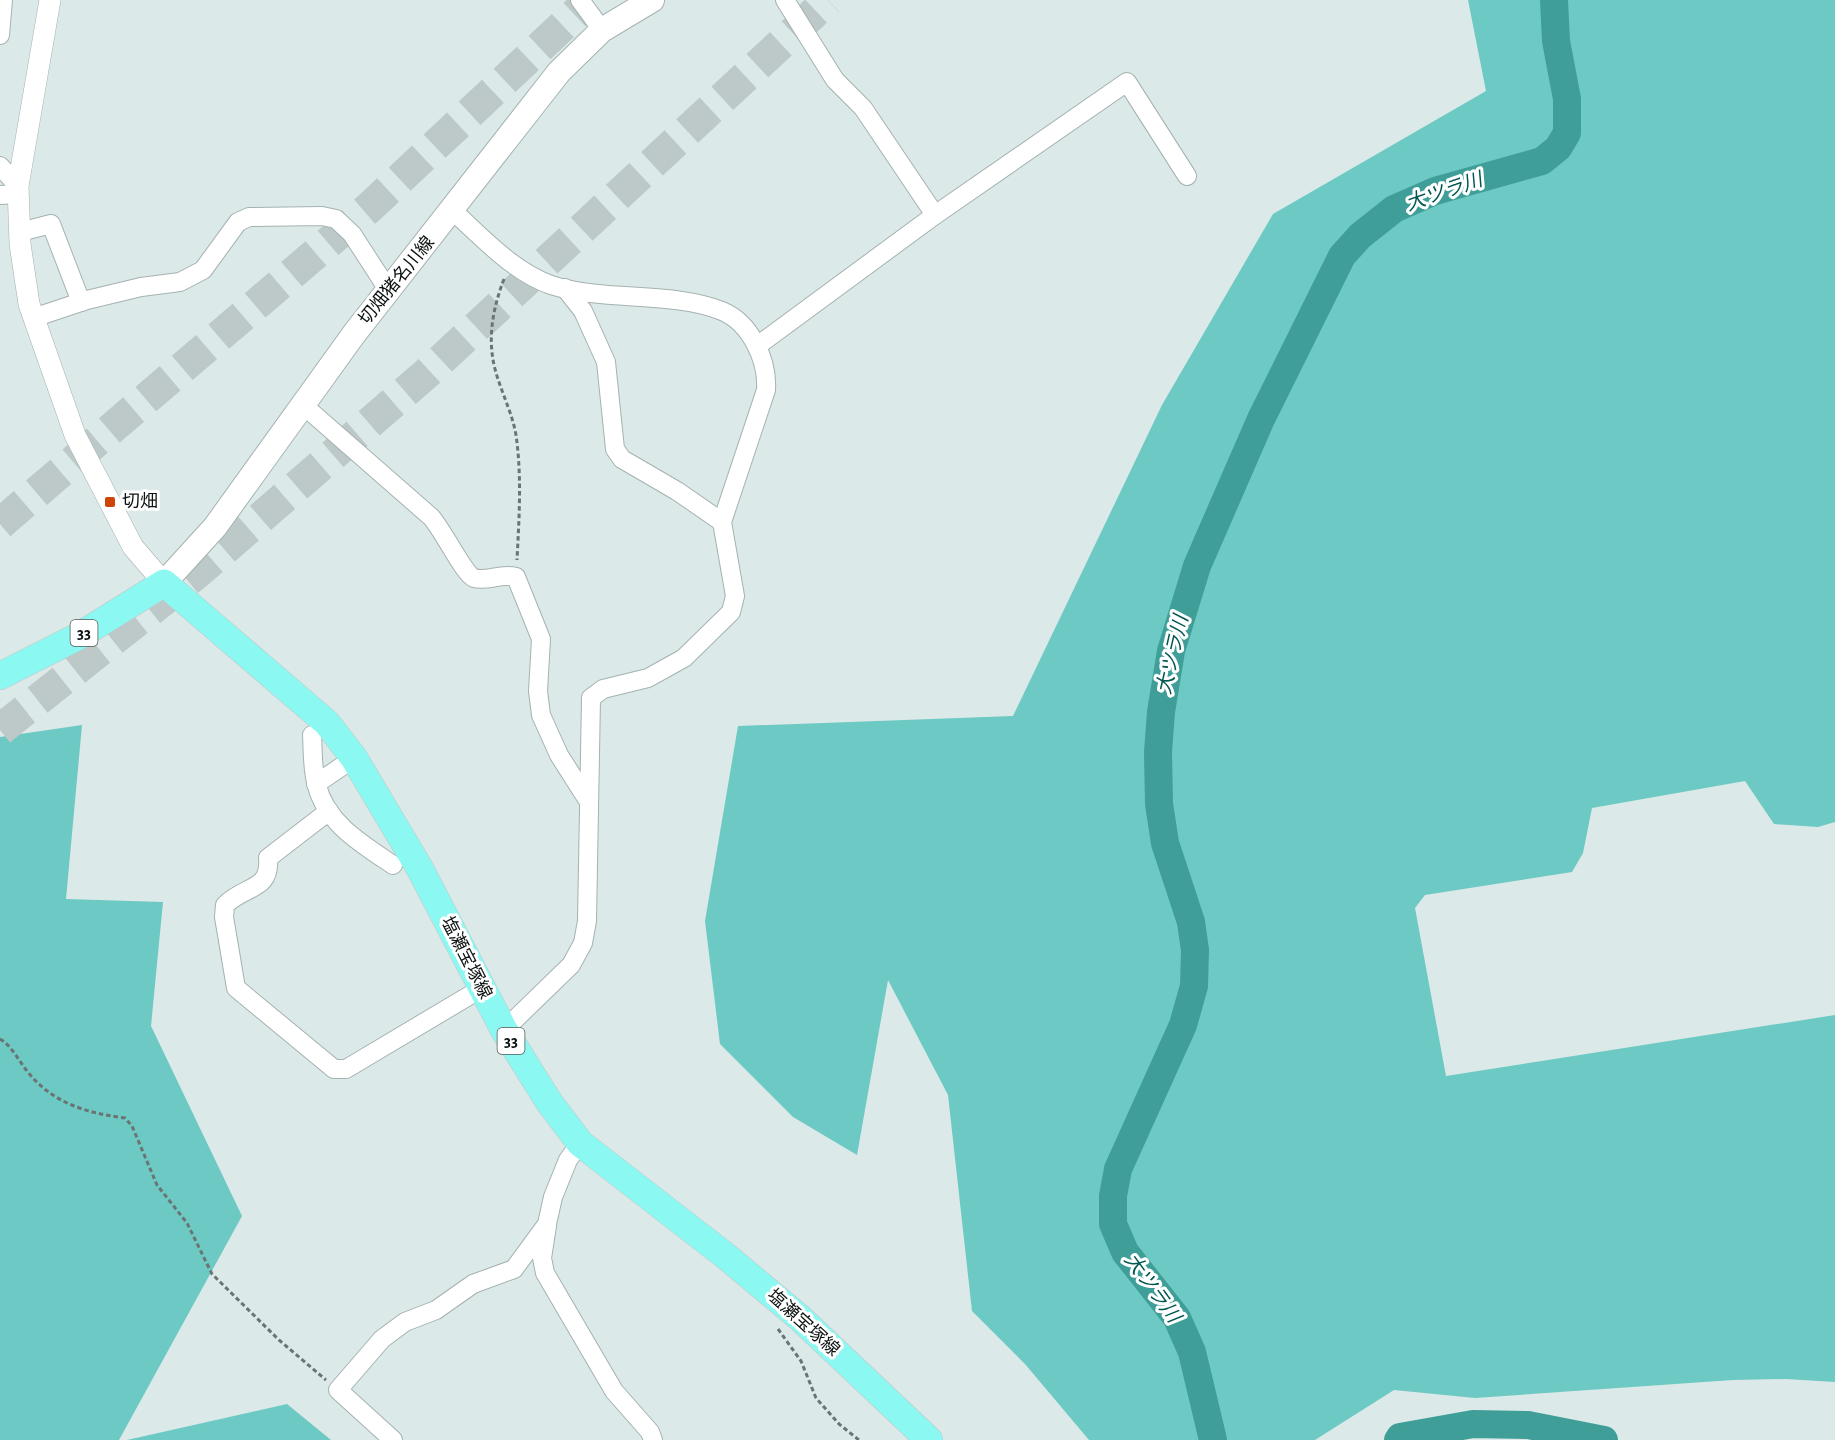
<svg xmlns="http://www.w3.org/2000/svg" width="1835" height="1440" font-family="'Alegreya Sans','Noto Sans JP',sans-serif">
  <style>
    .forest { fill: #6dc9c3 }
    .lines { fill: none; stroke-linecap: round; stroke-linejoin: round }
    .river { stroke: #3f9e98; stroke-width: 28 }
    .motorway-tunnel { stroke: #bcc9c8; stroke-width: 32; stroke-dasharray: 32 16; stroke-linecap: butt }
    .minor-casing { stroke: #a4b2b0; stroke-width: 20 }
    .tertiary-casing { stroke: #a4b2b0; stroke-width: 22 }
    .secondary-casing { stroke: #a4b2b0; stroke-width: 26 }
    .primary-casing { stroke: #c5c6c6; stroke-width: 28 }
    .path { stroke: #6a7473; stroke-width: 3; stroke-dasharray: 4.5 3; stroke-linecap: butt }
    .minor { stroke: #fff; stroke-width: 18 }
    .tertiary { stroke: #fff; stroke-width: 21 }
    .secondary { stroke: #fff; stroke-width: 24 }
    .primary { stroke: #8bf8f2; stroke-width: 27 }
    .poi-dot { fill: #cc4607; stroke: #fff; stroke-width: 2 }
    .labels { text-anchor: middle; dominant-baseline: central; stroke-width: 6; stroke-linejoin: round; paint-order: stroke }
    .shield { fill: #fff; stroke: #565959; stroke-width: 1.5 }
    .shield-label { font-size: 16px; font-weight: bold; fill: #0d1212 }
    .street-label { font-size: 18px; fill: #0d1212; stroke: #fff }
    .poi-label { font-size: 18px; fill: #0d1212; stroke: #fff; text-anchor: start }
    .water-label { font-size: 20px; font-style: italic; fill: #005753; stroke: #fff }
  </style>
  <rect width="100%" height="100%" fill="#dbe9e8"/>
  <g class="forest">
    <polygon points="1468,0 1835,0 1835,822 1818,827 1774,824 1745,781 1592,808 1583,853 1572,872 1425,895 1415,908 1446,1076 1835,1015 1835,1382 1786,1379 1733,1380 1475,1398 1394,1390 1315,1440 1089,1440 1025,1364 972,1311 948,1095 888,980 857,1155 793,1117 720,1044 705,921 738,726 1013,716 1162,405 1273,214 1486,91"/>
    <polygon points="82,725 66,899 163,902 151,1026 242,1216 119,1440 0,1440 0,737"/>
    <polygon points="287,1404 331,1440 127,1440"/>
  </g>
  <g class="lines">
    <g class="river">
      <polyline points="1213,1440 1192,1352 1177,1318 1125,1252 1113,1224 1113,1196 1118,1169 1183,1025 1194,986 1195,950 1191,922 1165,843 1159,804 1158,752 1161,712 1171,651 1197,566 1261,419 1342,256 1360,236 1394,209 1435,191 1542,161 1558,148 1567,133 1567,99 1556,41 1554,0"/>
      <polyline points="1398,1440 1400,1437 1473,1424 1528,1425 1604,1440"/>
    </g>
    <g class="motorway-tunnel">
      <polyline points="0,524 370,207 590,0"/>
      <polyline points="0,730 196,574 427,373 828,0"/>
    </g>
    <g class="minor-casing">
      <g id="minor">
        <polyline points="580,0 602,30"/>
        <polyline points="785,0 835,80 863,108 935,215"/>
        <polyline points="0,35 3,0"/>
        <polyline points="0,166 18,186"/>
        <polyline points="0,195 18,194"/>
        <path d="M453,211C482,237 512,271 551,285C603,302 673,291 722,311C751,323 768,361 766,390L722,522L735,596L731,612L684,658L648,678L603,689L591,698L587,921L583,943L571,965L504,1030"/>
        <polyline points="20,232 51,224 81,302"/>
        <polyline points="565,288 583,311 606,362 615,449 622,459 677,491 722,522"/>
        <polyline points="33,318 87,300 141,287 180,282 203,270 238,222 249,217 322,216 336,219 352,234 389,291"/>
        <polyline points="757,346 935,215 1127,82 1187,176"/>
        <path d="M303,405L431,517C443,530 464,574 474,578C487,582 500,573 516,577L541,639L538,691L541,715L559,755L587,799"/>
        <path d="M312,735C313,751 312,770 317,786C327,824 362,844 393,865"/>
        <polyline points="316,784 354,758"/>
        <path d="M329,811L268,858C271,891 245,885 225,905L224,917L236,988L334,1069H346L482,988"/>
        <polyline points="547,1226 542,1258 545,1273 614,1391 650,1432 653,1440"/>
        <polyline points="393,1440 338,1390 382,1339 405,1322 436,1310 473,1284 514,1269 547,1224 553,1197 568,1160 580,1143"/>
      </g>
    </g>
    <g class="tertiary-casing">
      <polyline id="tertiary" points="50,0 18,186 20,244 29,304 75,435 133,547 164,583"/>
    </g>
    <g class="secondary-casing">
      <polyline id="secondary" points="164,583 215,527 354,334 559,72 602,30 652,0"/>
    </g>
    <g class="primary-casing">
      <polyline id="primary" points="0,676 79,636 164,583 327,723 354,758 420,869 504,1030 549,1102 580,1143 727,1257 800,1318 929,1440"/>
    </g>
    <g class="path">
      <path d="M504,279C493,308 487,338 495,369C501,392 512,412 516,435C522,477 519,519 517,560"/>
      <path d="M0,1039C11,1045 19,1061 27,1071C52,1103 86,1113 125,1118L132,1126L157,1185L187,1223L212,1274L279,1340L326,1380"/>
      <polyline points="778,1329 801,1361 816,1398 839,1424 859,1440"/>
    </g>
    <use href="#minor" class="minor"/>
    <use href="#tertiary" class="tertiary"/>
    <use href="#secondary" class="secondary"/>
    <use href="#primary" class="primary"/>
  </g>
  <rect class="poi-dot" x="104" y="496" width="12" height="12" rx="3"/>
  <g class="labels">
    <g class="shield">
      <rect x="70.5" y="620" width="27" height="26" rx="4.5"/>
      <rect x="497.5" y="1028" width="27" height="26" rx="4.5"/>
    </g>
    <g class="shield-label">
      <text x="84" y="633">33</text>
      <text x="511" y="1041">33</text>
    </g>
    <g class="street-label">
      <text transform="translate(397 281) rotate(-51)">切畑猪名川線</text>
      <text transform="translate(466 958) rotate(63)">塩瀬宝塚線</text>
      <text transform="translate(803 1323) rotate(42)">塩瀬宝塚線</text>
    </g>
    <g class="poi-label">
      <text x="122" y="502">切畑</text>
    </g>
    <g class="water-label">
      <text transform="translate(1444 192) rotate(-19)">大ツラ川</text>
      <text transform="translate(1173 655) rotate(-77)">大ツラ川</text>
      <text transform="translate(1152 1288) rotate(54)">大ツラ川</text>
    </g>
  </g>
</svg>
